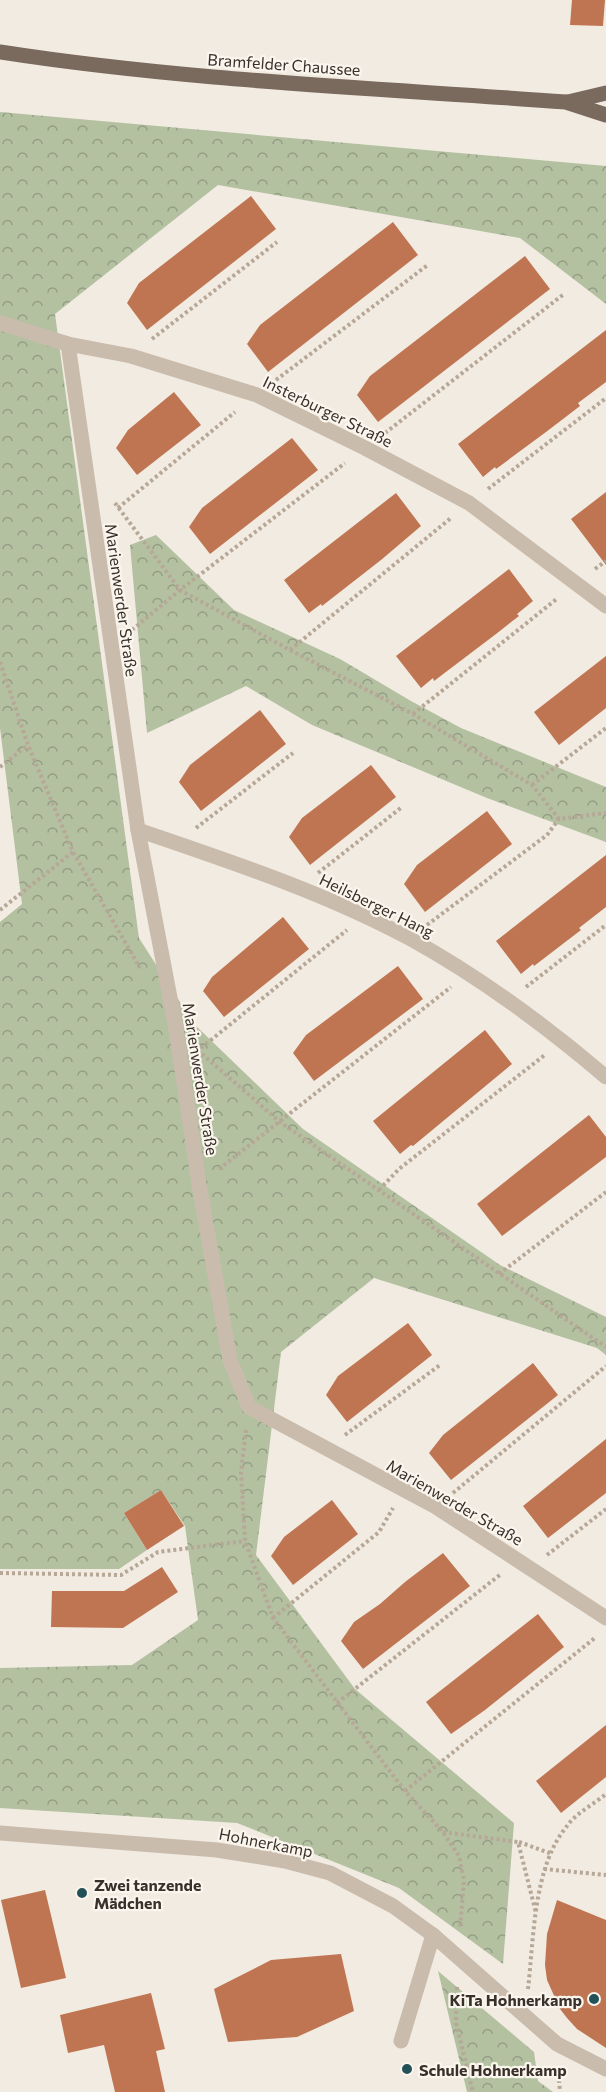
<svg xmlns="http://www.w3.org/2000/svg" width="606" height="2092" font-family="Commissioner,sans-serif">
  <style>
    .park { fill: url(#park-crowns) }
    .building { fill: #bf7552 }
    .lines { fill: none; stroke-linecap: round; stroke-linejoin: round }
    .path { stroke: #b6a797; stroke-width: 4; stroke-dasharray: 3 3; stroke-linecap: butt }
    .minor { stroke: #cabcad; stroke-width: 15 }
    .major { stroke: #7a695d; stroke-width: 15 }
    .poi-dot { fill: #235158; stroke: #faf5ed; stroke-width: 2 }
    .labels { text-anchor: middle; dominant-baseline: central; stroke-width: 4.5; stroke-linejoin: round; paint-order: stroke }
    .street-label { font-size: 16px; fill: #39302b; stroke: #faf5ed }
    .poi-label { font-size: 16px; font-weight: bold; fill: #39302b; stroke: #faf5ed; text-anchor: start }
  </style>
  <defs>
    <pattern id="park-crowns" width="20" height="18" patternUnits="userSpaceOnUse" patternTransform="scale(1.5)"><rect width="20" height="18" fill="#b4c1a1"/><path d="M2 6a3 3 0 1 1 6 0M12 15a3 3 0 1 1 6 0" fill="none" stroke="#939d83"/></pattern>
  </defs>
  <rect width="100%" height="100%" fill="#f2ebe1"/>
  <g class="park">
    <polygon points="0,112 606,166 606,304 520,238 218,185 55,314 139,938 194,1024 303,1129 500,1265 606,1317 606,1355 597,1348 374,1278 281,1352 256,1555 355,1689 514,1823 503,1964 399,1888 237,1823 0,1808 0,1668 132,1665 198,1620 185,1526 161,1490 124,1513 147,1550 119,1569 0,1569 0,922 22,904 0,728"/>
    <polygon points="156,535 234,610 340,659 411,701 461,728 606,787 606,842 487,798 312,725 246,686 147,733 130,545"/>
    <polygon points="438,1971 534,2052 538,2081 553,2092 467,2092"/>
  </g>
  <g class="building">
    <polygon points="572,0 605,0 603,26 570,25"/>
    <polygon points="251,196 276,229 147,330 127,303 139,283"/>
    <polygon points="393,222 418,255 268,372 247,344 260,325"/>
    <polygon points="525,256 550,289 378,422 357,395 370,376"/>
    <polygon points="606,330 606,382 578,403 580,406 546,432 496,469 495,467 483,477 458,444"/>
    <polygon points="174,392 201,425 137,475 116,448 128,430"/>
    <polygon points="292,438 318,470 210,554 189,527 202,508"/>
    <polygon points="606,492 606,565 571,519"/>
    <polygon points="396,493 421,526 381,560 322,606 321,604 309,613 284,580"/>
    <polygon points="509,569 533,601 517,614 519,616 496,634 434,681 433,678 421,688 396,656"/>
    <polygon points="606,656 606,708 559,745 534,712"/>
    <polygon points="260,710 286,744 201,811 179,782 190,765"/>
    <polygon points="371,765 396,797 310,865 289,837 302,818"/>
    <polygon points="487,811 512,844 425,912 404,884 417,865"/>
    <polygon points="606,855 606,907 579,928 581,930 534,966 533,964 521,974 496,941"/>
    <polygon points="283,917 309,949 224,1017 203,991 212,977"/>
    <polygon points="398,966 423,999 314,1081 293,1053 306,1035"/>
    <polygon points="485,1030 512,1064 413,1146 411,1145 400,1154 373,1121"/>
    <polygon points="589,1115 606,1137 606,1157 502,1236 477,1204"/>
    <polygon points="408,1323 432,1355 347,1422 326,1395 338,1376"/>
    <polygon points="533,1363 558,1395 451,1480 429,1453 443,1435"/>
    <polygon points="606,1439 606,1493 548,1538 523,1506"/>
    <polygon points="161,1490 184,1526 147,1550 124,1513"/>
    <polygon points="332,1500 358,1534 293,1585 271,1556 284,1537"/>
    <polygon points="443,1553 470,1586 363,1669 341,1641 354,1622 380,1604 405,1582"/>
    <polygon points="162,1567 178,1592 123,1628 51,1627 52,1591 124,1591"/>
    <polygon points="538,1614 564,1647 485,1710 451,1734 426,1702"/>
    <polygon points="606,1725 606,1777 561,1813 536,1781"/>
    <polygon points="45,1890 66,1978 21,1988 1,1900"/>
    <polygon points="557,1900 606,1920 606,2048 577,2029 567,2018 560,2009 547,1980 545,1965 547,1934"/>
    <polygon points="341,1954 354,2011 297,2037 228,2042 214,1989 271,1960"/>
    <polygon points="151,1993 165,2049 156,2051 165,2092 115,2092 104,2045 68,2053 60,2015"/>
  </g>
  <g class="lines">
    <g class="path">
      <polyline points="152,339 277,242"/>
      <polyline points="276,380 429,264"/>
      <polyline points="385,433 564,294"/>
      <polyline points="488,489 606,398"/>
      <polyline points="115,503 180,590 290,650 413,714 532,785 559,819 606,813"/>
      <polyline points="118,508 235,412"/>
      <polyline points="595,569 606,561"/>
      <polyline points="132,630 180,590 345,463"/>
      <polyline points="290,650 451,518"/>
      <polyline points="0,662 28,745 73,852 140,968"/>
      <polyline points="413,714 558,598"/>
      <polyline points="0,767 28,745"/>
      <polyline points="532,785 606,728"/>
      <polyline points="196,828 293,753"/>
      <polyline points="318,873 402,807"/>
      <polyline points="0,910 73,852"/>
      <polyline points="427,925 547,835 559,819"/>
      <polyline points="526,987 606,925"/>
      <polyline points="201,1048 347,930"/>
      <polyline points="202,1054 280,1122 606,1347"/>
      <polyline points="219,1169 451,987"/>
      <polyline points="379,1190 399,1169 546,1054"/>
      <polyline points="499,1274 606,1192"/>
      <polyline points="246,1430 241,1472 245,1541 273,1618 405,1791 442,1831 459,1856 464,1880 460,1928"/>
      <polyline points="345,1435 440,1365"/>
      <polyline points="453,1493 606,1366"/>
      <polyline points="547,1555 606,1509"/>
      <polyline points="0,1573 121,1575 158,1552 245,1541"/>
      <polyline points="273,1618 379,1532 393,1508"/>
      <polyline points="337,1703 501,1574"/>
      <polyline points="405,1791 596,1637"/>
      <polyline points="443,1832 518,1842 536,1913"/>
      <polyline points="519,1842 550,1853"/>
      <polyline points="544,1869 606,1875"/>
      <polyline points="457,1987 456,2023 473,2092"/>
      <path d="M528,1989C534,1938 533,1867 567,1826C576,1813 594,1804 606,1794"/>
      <polyline points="558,2068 560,2092"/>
    </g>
    <g class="minor">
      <polyline points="0,323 68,344 131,356 257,395 365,448 469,503 606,606"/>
      <polyline points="68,344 138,830 176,1029 199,1184 230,1360 249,1407 436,1507 606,1618"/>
      <path d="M138,830C229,861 323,892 409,938C480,977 545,1025 606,1077"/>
      <polyline points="0,1833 217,1850 285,1861 330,1873 393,1906 433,1935 557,2044 606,2069"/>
      <polyline points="401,2041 433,1935"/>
    </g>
    <g class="major">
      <path d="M0,52C187,81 377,88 566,102L606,115"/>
      <polyline points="568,102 606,93"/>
    </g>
  </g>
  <g class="poi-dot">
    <circle cx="82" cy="1893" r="6"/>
    <circle cx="594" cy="1999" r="6"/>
    <circle cx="407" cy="2069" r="6"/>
  </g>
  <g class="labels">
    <g class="street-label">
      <text transform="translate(284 64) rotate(4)">Bramfelder Chaussee</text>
      <text transform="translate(328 411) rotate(26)">Insterburger Straße</text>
      <text transform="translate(122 600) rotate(82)">Marienwerder Straße</text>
      <text transform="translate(377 905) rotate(26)">Heilsberger Hang</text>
      <text transform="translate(201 1079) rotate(81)">Marienwerder Straße</text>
      <text transform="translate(455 1502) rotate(30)">Marienwerder Straße</text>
      <text transform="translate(266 1842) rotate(11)">Hohnerkamp</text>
    </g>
    <g class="poi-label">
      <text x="94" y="1884">Zwei tanzende<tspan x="94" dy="18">Mädchen</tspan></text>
      <text x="582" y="1999" text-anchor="end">KiTa Hohnerkamp</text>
      <text x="419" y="2069">Schule Hohnerkamp</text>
    </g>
  </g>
</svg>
